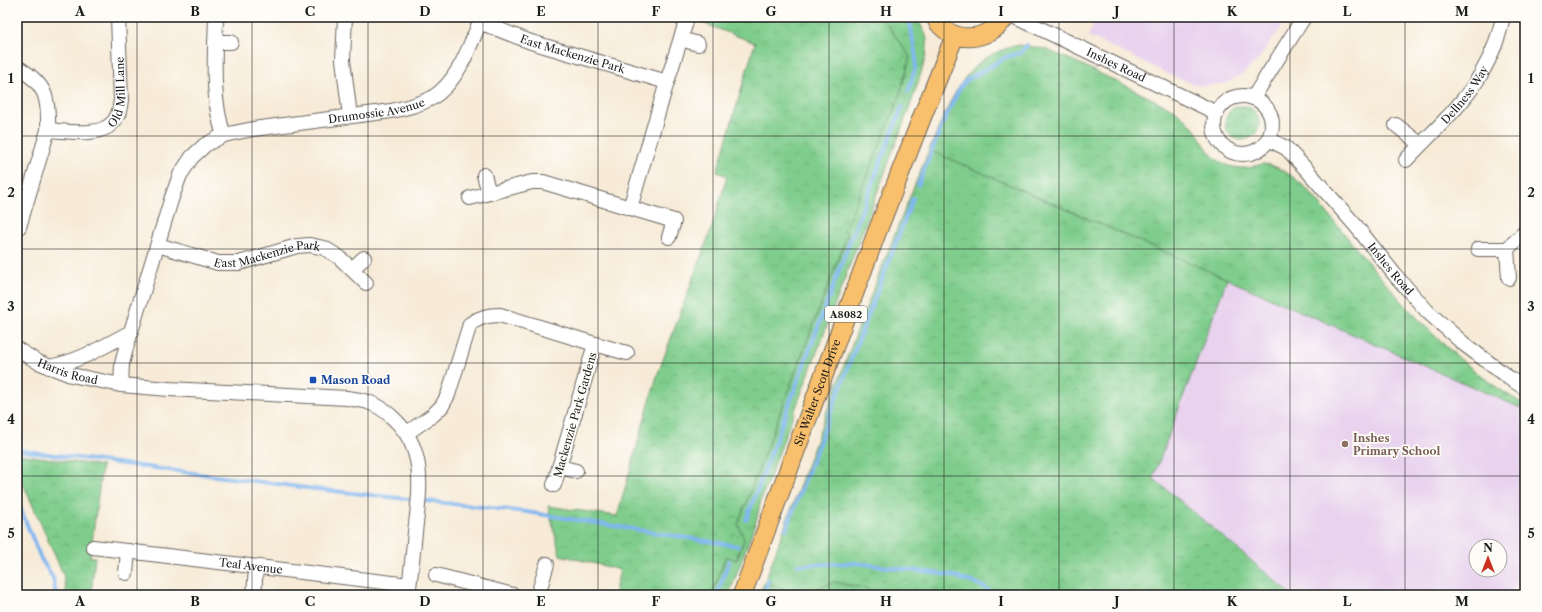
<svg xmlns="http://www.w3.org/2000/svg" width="1542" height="612" font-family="'Libre Caslon Text',serif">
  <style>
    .built { fill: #e8d2ee; fill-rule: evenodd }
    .grass { fill: url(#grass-tufts); stroke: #4e7454 }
    .park { fill: url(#park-crowns); stroke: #4e7454 }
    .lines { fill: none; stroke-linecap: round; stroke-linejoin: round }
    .stream { stroke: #7fb6ef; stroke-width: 4 }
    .minor-casing { stroke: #69645e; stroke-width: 16 }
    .major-casing { stroke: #69645e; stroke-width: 20 }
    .minor { stroke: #fff; stroke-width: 14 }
    .major { stroke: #f8bf6c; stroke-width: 18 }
    .grid { fill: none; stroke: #1c1c1c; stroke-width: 1; stroke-opacity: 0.55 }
    .transit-dot { fill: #1a4fb4; stroke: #fdfcf7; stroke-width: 1.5 }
    .education-dot { fill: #8d6e63; stroke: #fdfcf7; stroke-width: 1.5 }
    .labels { text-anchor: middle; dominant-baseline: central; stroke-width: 3.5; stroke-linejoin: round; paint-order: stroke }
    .shield { fill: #fdfcf7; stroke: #605f5e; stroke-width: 1 }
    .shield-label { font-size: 10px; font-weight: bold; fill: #1c1c1c }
    .street-label { font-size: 11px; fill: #1c1c1c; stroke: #fdfcf7 }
    .transit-label { font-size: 11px; font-weight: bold; fill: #164399; stroke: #fdfcf7; text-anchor: start }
    .education-label { font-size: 11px; font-weight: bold; fill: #785e54; stroke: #fdfcf7; text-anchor: start }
    .neatline { fill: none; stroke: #1c1c1c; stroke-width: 1.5 }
    .grid-label { font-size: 13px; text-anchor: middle; font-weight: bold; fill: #1c1c1c }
  </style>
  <defs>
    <pattern id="grass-tufts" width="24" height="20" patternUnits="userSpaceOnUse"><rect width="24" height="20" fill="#7fcd8c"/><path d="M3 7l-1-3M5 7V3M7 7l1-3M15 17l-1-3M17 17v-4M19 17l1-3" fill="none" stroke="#6daf78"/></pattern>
    <pattern id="park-crowns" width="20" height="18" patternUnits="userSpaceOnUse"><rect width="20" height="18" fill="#7fcd8c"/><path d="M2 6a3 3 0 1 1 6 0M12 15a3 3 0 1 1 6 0" fill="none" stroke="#6daf78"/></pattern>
  </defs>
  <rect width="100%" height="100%" fill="#fdfcf7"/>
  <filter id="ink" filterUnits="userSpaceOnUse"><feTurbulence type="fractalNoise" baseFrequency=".025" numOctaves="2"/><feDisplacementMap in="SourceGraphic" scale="8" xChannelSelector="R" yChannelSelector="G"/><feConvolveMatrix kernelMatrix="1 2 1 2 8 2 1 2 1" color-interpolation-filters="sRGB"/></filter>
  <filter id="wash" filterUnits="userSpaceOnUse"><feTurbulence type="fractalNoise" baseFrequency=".012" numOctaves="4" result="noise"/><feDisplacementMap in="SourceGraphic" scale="16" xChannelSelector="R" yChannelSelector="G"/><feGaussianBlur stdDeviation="0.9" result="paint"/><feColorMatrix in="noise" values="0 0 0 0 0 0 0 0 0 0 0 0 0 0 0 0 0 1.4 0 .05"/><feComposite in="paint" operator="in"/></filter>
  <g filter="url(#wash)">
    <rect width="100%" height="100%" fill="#f7ebd8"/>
    <g class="built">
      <polygon points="1097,17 1288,17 1258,60 1242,75 1224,84 1200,86 1175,77 1088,36"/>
      <path d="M1227,279L1525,410V577L1508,595H1292L1153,478ZM1476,546H1500V570H1476Z"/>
    </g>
    <g class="grass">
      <path d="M882,17H917C920,25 926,32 927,40C929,54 917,84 913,98L761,500L757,518L729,595H712L726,556L737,560L744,540L738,524L848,234L844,231L898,101L910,57Z"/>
      <path d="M1020,45L1045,49L1076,62L1175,110C1182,116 1189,122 1195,130C1203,141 1209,156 1222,163C1228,167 1239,168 1246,168C1252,168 1258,164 1264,164C1282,166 1296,179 1309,191C1374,268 1435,354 1525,405V410L1227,279L929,150C950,104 962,55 1020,45Z"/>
      <circle cx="1242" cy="123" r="17"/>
      <polygon points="765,581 799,594 834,582 899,595 759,595"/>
    </g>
    <g class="park">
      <rect x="226" y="17" width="56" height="3"/>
      <polygon points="701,17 882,17 910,57 898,101 844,231 848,233 738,524 744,540 736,560 726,556 712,595 614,595 620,570 560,555 548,506 617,516 657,376 713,224 727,176 717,172 755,43 700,22"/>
      <path d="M929,150L1227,279L1153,478L1292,595H899L834,582L799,595L765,581C817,437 870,292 929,150Z"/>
      <polygon points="17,454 102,466 90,557 95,557 91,595 67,595 63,574 17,470"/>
    </g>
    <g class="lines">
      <g class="stream">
        <polyline points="908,92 915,69 916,58 909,17"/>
        <polyline points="918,185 945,118 961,86 967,80 1006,57 1020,53 1027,45"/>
        <polyline points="17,450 315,489 527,512 738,546"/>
        <polyline points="17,500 41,559 53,578 56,595"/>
        <polyline points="746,520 851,238 902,107"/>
        <polyline points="786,529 913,198"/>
        <polyline points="798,565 856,563 950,575 978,584 997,595"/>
        <polyline points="717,595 729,561"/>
        <polyline points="764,595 768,580"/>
      </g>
    </g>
  </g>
  <g filter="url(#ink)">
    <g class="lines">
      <g class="minor-casing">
        <g id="minor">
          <path d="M216,17C215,54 211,100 224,135"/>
          <polyline points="345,17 343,60 350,116"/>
          <path id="s1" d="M1016,17L1217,113"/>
          <path id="s2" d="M479,22L531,42L667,82"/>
          <polyline points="681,39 698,44"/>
          <polyline points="215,42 231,42"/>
          <path d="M17,67C46,84 49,97 48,130L19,227"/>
          <circle cx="1243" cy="125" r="29"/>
          <polyline points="1253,98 1304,17"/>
          <polyline points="1396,125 1420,144"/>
          <path id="s3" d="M48,130C66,131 102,138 114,121C119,116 120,107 121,100L118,17"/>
          <path id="s4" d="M1268,139L1286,148L1305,168L1356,226L1395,275L1428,312L1464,344L1509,378L1525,388"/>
          <path id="s5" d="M1406,160C1431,133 1462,107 1481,74C1491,57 1499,37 1503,17"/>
          <polyline points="484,175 489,193"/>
          <polyline points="470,198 532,182 543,182 674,221 669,237"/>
          <polyline points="630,208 667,82 686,22"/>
          <path id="s6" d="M158,245L218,263H239L297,246L310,245L324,248L339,257L366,283"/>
          <polyline points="1478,249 1507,249 1509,278"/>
          <polyline points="1507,249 1525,232"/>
          <polyline points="352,269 364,258"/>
          <polyline points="595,344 627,353"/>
          <path id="s7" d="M17,349L38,362L71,375L121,385L169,389L347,398C354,399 361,400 368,402C377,405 386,411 393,418C427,449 420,490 415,532C413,553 411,574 408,595"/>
          <path d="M49,367C81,361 102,347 131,332"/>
          <path id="s8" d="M121,385L122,364L126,348L171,200L180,175L192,157L205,145L224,135L253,129L391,111C405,108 419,105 432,98C459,81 470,45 482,17"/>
          <path d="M407,433L433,415L442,406L448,395L470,324C480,317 488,315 500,315L595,344L554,485"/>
          <polyline points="560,467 576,471"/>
          <path id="s9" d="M93,547L409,585"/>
          <polyline points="126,573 128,551"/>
          <polyline points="436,575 513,595"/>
          <polyline points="254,595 256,567"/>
          <polyline points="538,595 547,564"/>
        </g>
      </g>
      <g class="major-casing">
        <g id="major">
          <path d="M935,17C949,46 990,42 1005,17"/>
          <path id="s10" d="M742,595L877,232L926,107L930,98L955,35"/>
        </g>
      </g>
      <use href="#minor" class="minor"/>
      <use href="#major" class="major"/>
    </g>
  </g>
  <path class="grid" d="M137,17V595M252,17V595M368,17V595M483,17V595M598,17V595M713,17V595M829,17V595M944,17V595M1059,17V595M1174,17V595M1290,17V595M1405,17V595M17,136H1525M17,249H1525M17,363H1525M17,476H1525"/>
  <rect class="transit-dot" x="309" y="376" width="8" height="8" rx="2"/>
  <circle class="education-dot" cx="1345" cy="444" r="4"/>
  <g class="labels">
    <rect class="shield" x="825" y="306" width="42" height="16" rx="3"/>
    <g class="shield-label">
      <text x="846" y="314">A8082</text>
    </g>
    <g class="street-label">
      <text stroke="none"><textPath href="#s2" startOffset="99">East Mackenzie Park</textPath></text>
      <text stroke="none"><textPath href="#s1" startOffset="111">Inshes Road</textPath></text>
      <text stroke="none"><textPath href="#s3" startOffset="99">Old Mill Lane</textPath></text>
      <text stroke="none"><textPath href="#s5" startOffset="88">Dellness Way</textPath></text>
      <text stroke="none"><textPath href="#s8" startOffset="434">Drumossie Avenue</textPath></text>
      <text stroke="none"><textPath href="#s6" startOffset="113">East Mackenzie Park</textPath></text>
      <text stroke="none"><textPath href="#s4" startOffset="180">Inshes Road</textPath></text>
      <text stroke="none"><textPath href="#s7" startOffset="56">Harris Road</textPath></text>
      <text stroke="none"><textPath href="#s10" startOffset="216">Sir Walter Scott Drive</textPath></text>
      <text transform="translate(575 415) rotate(-74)">Mackenzie Park Gardens</text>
      <text stroke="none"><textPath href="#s9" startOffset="159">Teal Avenue</textPath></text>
    </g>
    <g class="transit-label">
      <text x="321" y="380">Mason Road</text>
    </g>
    <g class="education-label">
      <text x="1353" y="438">Inshes<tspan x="1353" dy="13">Primary School</tspan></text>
    </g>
  </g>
  <rect width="1542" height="612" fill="none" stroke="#fdfcf7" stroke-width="44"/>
  <g transform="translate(1488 558)"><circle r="19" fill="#fdfcf7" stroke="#a3a29f"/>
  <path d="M0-3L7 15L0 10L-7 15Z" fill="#c8321e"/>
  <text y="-6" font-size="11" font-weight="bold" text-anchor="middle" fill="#1c1c1c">N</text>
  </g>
  <rect x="22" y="22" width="1498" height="568" class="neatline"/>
  <g class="grid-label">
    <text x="80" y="16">A</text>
    <text x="195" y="16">B</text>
    <text x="310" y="16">C</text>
    <text x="425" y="16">D</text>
    <text x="541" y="16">E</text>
    <text x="656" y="16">F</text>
    <text x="771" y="16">G</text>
    <text x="886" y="16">H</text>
    <text x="1001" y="16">I</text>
    <text x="1117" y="16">J</text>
    <text x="1232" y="16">K</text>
    <text x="1347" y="16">L</text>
    <text x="1462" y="16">M</text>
    <text x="11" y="83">1</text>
    <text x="1531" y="83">1</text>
    <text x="11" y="197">2</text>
    <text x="1531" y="197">2</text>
    <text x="11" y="311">3</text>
    <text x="1531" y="311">3</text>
    <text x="11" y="424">4</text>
    <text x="1531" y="424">4</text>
    <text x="11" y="538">5</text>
    <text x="1531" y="538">5</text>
    <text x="80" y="606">A</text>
    <text x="195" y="606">B</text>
    <text x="310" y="606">C</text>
    <text x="425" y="606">D</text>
    <text x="541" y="606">E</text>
    <text x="656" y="606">F</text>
    <text x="771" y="606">G</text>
    <text x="886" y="606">H</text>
    <text x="1001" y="606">I</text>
    <text x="1117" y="606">J</text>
    <text x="1232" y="606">K</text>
    <text x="1347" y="606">L</text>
    <text x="1462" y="606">M</text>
  </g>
</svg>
